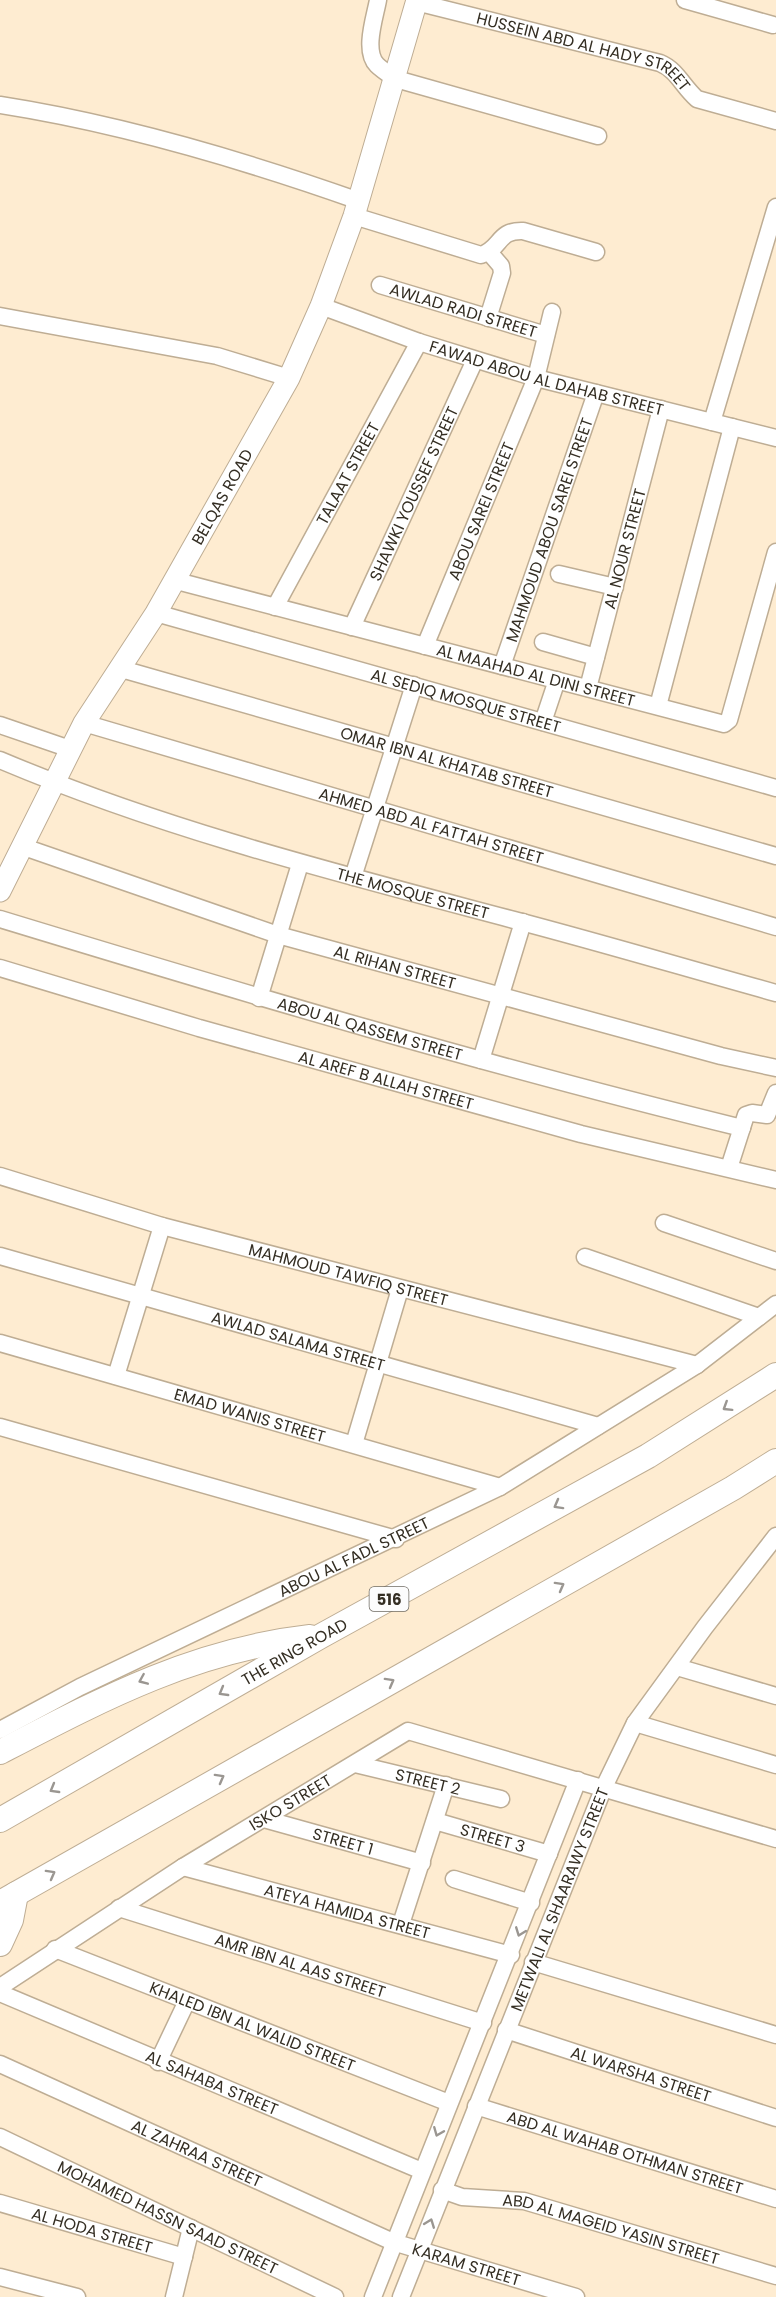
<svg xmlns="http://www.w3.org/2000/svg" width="776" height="2297" font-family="Poppins,sans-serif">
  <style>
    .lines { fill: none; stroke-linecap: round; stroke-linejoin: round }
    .minor-casing { stroke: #bead94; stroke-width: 19 }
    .major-casing { stroke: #bead94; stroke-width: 23 }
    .highway-casing { stroke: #bead94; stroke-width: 26 }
    .minor { stroke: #fff; stroke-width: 16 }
    .major { stroke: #fff; stroke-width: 21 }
    .highway { stroke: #fff; stroke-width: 24 }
    .oneway { stroke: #9a9691 }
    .labels { text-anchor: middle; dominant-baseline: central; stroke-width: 4.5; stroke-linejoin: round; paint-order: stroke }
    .shield { fill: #fcfcfc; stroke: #706c64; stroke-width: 1.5 }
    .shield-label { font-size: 15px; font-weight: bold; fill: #342e23 }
    .street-label { font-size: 16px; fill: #342e23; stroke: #fcfcfc }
  </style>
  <rect width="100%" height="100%" fill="#feecd1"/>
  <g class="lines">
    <g class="minor-casing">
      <g id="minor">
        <path d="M378,0C375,17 363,51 377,65C382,70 390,75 396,79L598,136"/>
        <polyline points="685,0 773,25"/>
        <path id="s1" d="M416,2L660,63C677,70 683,87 697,99L776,121"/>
        <path d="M0,105C122,124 243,160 359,201"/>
        <path d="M354,216L481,255C502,248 497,230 523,231L596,252"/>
        <path id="s2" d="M380,285L546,335"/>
        <path id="s3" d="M321,306L419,342L536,378L776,438"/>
        <polyline points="0,316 217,356 289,378"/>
        <polyline points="488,318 502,273 501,266 489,252"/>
        <polyline points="712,422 776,207"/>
        <polyline points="559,574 615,587"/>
        <path id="s4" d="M173,580L724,724L729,720L776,552"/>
        <path id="s5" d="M275,607L419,342"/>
        <path id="s6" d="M156,613L776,788"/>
        <path id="s7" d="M352,627L475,360"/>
        <polyline points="543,642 596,657"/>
        <path id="s8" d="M425,646L536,378L552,312"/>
        <path id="s9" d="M502,666L596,393"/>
        <path id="s10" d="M118,668L776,856"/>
        <path id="s11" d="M588,688L661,409"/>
        <polyline points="658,706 732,427"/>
        <polyline points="543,722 557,680"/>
        <path id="s12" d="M84,723L776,927"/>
        <polyline points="0,725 70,749"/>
        <path id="s13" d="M0,760C165,830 341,874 514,920C602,943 689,969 776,993"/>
        <path id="s14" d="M21,846L278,935L721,1056L776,1068"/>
        <polyline points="353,877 414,685"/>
        <path id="s15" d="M0,919C246,994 492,1067 742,1128"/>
        <path id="s16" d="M0,968L199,1028L581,1134L776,1180"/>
        <polyline points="259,998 300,864"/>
        <polyline points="481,1060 523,922"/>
        <polyline points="729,1168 746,1115 752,1113 767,1115 776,1093"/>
        <path id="s17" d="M0,1176L162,1226L697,1365"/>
        <polyline points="664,1223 776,1261"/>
        <path id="s18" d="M0,1256L598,1426"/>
        <polyline points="585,1257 759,1317"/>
        <path id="s19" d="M0,1343L500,1487"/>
        <polyline points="116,1376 162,1226"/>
        <polyline points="0,1427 396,1539"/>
        <polyline points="354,1444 400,1289"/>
        <polyline points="677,1667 776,1696"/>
        <polyline points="635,1723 776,1765"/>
        <path id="s20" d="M0,1730L80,1687L500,1487L697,1365L776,1304"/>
        <path id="s21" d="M355,1764L501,1799"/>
        <path id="s22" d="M264,1819L422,1863"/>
        <path id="s23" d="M435,1821L549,1854"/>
        <path id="s24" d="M183,1867L511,1955"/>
        <polyline points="454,1879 531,1903"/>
        <path id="s25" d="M119,1908L483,2023"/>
        <polyline points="401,1924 446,1785"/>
        <path id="s26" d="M55,1949L449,2103"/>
        <polyline points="533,1962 776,2035"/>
        <path id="s27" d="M0,1987L183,1867L408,1731L776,1839"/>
        <path id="s28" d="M0,1993L422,2171"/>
        <path id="s29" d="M506,2030L776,2118"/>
        <polyline points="158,2062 187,2001"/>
        <path id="s30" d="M0,2064L393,2242L576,2297"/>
        <path id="s31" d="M476,2106L776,2199"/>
        <path id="s32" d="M0,2137L335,2297"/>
        <path id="s33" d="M442,2190L462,2197L524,2201L776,2276"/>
        <path id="s34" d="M0,2203L184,2257"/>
        <polyline points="0,2277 77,2297"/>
        <polyline points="174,2297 191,2228"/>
        <polyline points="373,2297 578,1780"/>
        <path id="s35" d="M401,2297L604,1787L635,1723L705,1627L776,1536"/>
      </g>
    </g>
    <g class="major-casing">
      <g id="major">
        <path id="s36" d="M0,891L84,723L156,613L289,378L321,306L354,216L417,0"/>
      </g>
    </g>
    <g class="highway-casing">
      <g id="highway">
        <path d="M0,1752C102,1699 194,1650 310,1637"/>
        <path id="s37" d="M0,1820L321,1636L648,1456L776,1375"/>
        <polyline points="0,1903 733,1488 776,1461"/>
        <polyline points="0,1944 11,1920 16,1894"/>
      </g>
    </g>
    <use href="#minor" class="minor"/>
    <use href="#major" class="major"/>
    <use href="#highway" class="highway"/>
  </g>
  <defs><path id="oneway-chevron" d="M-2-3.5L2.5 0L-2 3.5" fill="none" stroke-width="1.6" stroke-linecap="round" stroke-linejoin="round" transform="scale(1.5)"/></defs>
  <g class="oneway">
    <use href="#oneway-chevron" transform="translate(727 1407) rotate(148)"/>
    <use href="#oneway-chevron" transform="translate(558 1505) rotate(151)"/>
    <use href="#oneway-chevron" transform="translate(560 1586) rotate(-29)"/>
    <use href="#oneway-chevron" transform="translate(143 1680) rotate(157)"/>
    <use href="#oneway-chevron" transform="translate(390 1682) rotate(-29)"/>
    <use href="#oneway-chevron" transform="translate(223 1692) rotate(150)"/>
    <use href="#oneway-chevron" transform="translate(220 1778) rotate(-29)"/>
    <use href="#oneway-chevron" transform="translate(54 1789) rotate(150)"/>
    <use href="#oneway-chevron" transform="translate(51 1874) rotate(-29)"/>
    <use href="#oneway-chevron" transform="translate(520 1932) rotate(111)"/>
    <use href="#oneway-chevron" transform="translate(438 2132) rotate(112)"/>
    <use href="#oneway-chevron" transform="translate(430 2223) rotate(-69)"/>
  </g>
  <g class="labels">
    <rect class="shield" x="369.5" y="1587" width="39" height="24" rx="4.5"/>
    <g class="shield-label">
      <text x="389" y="1599">516</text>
    </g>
    <g class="street-label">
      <text stroke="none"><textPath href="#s1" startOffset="176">HUSSEIN ABD AL HADY STREET</textPath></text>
      <text stroke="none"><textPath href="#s2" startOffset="87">AWLAD RADI STREET</textPath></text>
      <text stroke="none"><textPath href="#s3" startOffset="237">FAWAD ABOU AL DAHAB STREET</textPath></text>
      <text stroke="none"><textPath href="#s5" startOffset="152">TALAAT STREET</textPath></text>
      <text stroke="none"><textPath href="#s7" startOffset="147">SHAWKI YOUSSEF STREET</textPath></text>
      <text stroke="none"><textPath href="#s36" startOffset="453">BELQAS ROAD</textPath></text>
      <text stroke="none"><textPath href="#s8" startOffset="146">ABOU SAREI STREET</textPath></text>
      <text stroke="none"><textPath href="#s9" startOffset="144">MAHMOUD ABOU SAREI STREET</textPath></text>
      <text stroke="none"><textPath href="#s11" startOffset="144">AL NOUR STREET</textPath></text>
      <text stroke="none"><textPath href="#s4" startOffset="375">AL MAAHAD AL DINI STREET</textPath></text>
      <text stroke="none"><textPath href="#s6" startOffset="322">AL SEDIQ MOSQUE STREET</textPath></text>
      <text stroke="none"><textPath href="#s10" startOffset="342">OMAR IBN AL KHATAB STREET</textPath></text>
      <text stroke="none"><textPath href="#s12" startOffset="362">AHMED ABD AL FATTAH STREET</textPath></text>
      <text stroke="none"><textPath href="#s13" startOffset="434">THE MOSQUE STREET</textPath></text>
      <text stroke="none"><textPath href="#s14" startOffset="393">AL RIHAN STREET</textPath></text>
      <text stroke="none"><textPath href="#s15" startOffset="386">ABOU AL QASSEM STREET</textPath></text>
      <text stroke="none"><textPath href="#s16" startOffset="402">AL AREF B ALLAH STREET</textPath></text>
      <text stroke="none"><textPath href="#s17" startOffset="362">MAHMOUD TAWFIQ STREET</textPath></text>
      <text stroke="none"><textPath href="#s18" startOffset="310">AWLAD SALAMA STREET</textPath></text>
      <text stroke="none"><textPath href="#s19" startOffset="260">EMAD WANIS STREET</textPath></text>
      <text stroke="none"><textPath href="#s20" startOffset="394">ABOU AL FADL STREET</textPath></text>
      <text stroke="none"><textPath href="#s37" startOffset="339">THE RING ROAD</textPath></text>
      <text stroke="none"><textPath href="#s21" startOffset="75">STREET 2</textPath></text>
      <text stroke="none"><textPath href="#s27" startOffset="344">ISKO STREET</textPath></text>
      <text stroke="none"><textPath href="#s23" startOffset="60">STREET 3</textPath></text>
      <text stroke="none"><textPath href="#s22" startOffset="82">STREET 1</textPath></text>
      <text stroke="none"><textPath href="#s35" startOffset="428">METWALI AL SHAARAWY STREET</textPath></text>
      <text stroke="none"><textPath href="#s24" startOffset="170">ATEYA HAMIDA STREET</textPath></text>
      <text stroke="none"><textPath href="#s25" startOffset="190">AMR IBN AL AAS STREET</textPath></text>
      <text stroke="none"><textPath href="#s26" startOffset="212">KHALED IBN AL WALID STREET</textPath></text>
      <text stroke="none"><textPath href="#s29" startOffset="142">AL WARSHA STREET</textPath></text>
      <text stroke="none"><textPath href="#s28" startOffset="230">AL SAHABA STREET</textPath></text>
      <text stroke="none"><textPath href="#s31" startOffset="156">ABD AL WAHAB OTHMAN STREET</textPath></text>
      <text stroke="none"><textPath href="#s30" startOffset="216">AL ZAHRAA STREET</textPath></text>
      <text stroke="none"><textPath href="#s32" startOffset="186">MOHAMED HASSN SAAD STREET</textPath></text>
      <text stroke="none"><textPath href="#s34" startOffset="96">AL HODA STREET</textPath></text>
      <text stroke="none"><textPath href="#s33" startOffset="174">ABD AL MAGEID YASIN STREET</textPath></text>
      <text stroke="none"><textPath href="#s30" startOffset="508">KARAM STREET</textPath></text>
    </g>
  </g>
</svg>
